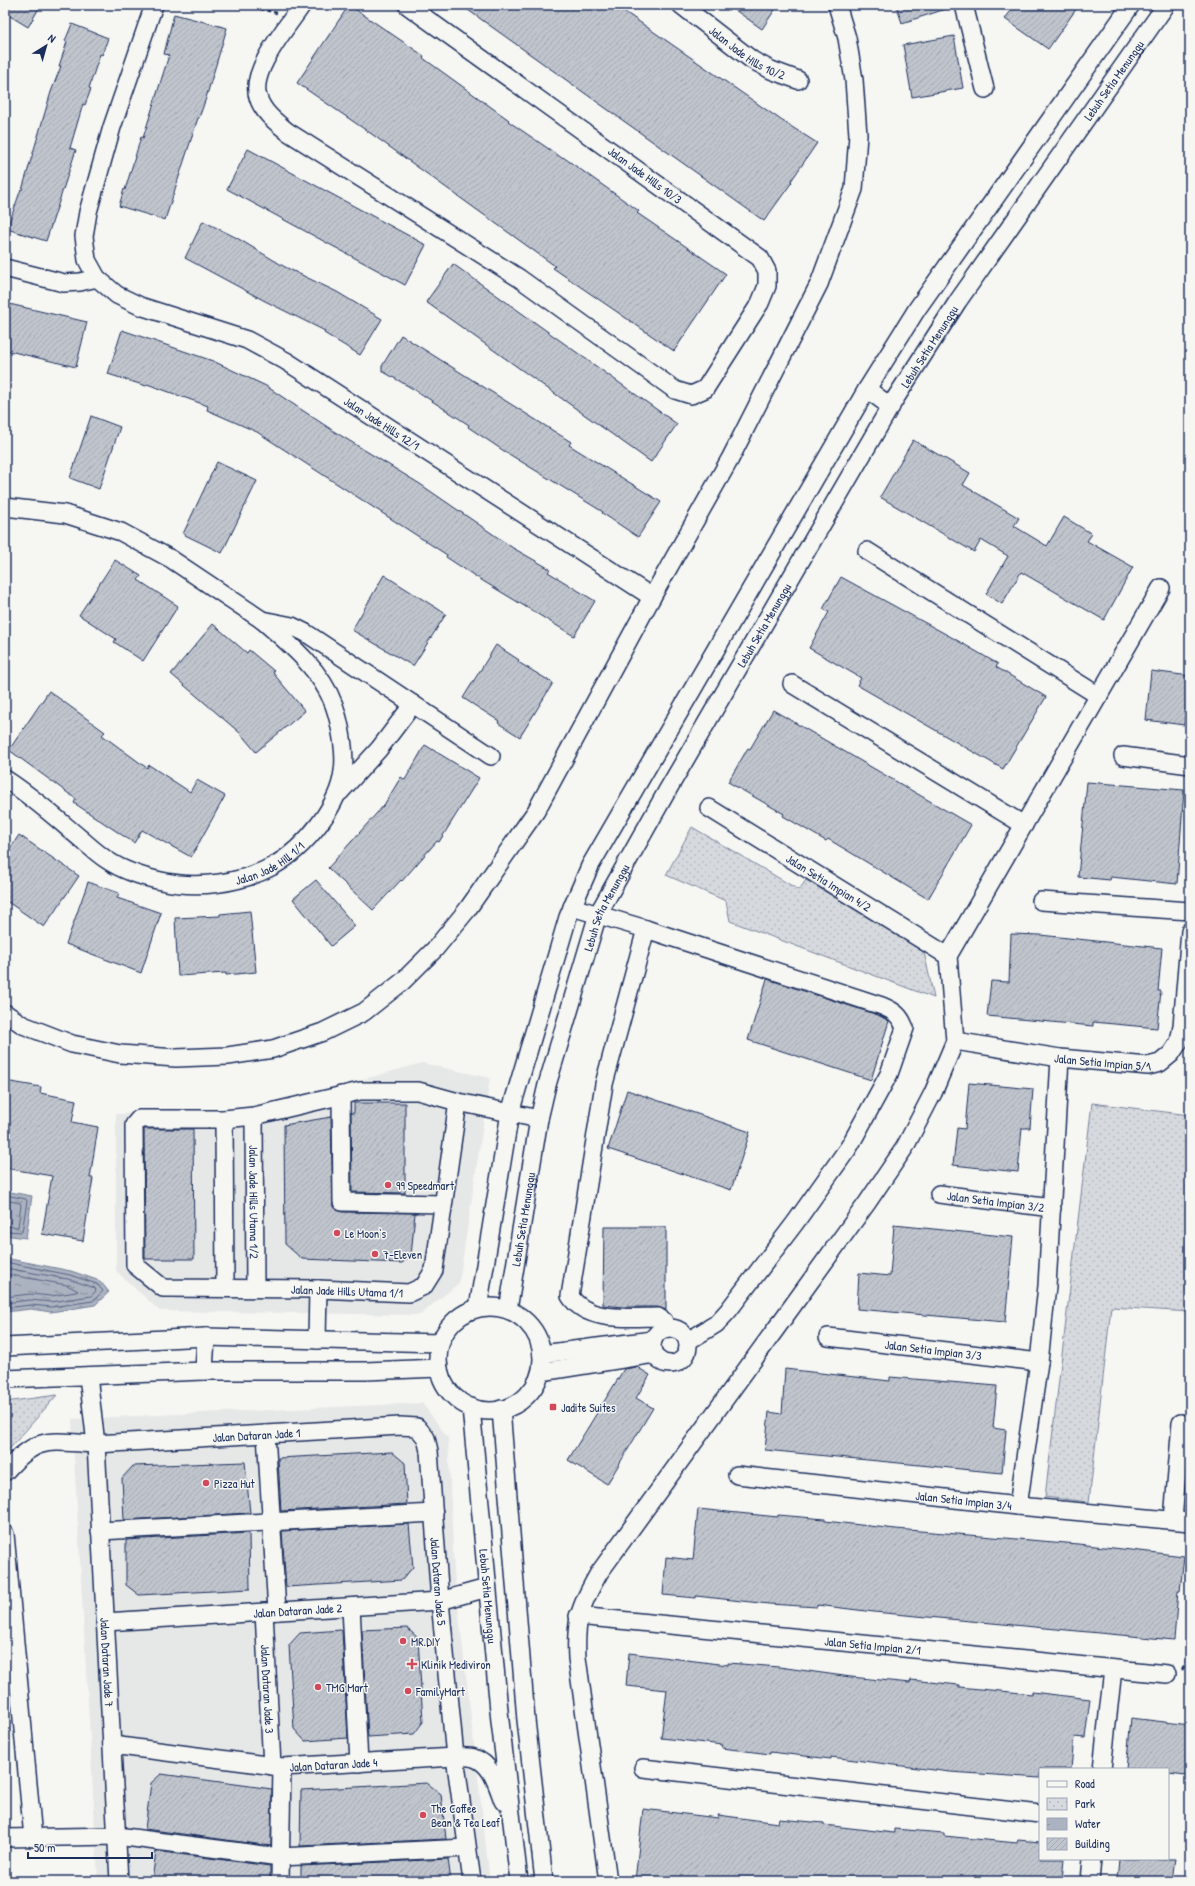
<svg xmlns="http://www.w3.org/2000/svg" width="1195" height="1886" font-family="'Patrick Hand',sans-serif">
  <style>
    .built { fill: #e6e7e7 }
    .park { fill: url(#park-dots); stroke: #78849e }
    .water { fill: url(#water-ripples); stroke: #717e99 }
    .lines { fill: none; stroke-linecap: round; stroke-linejoin: round }
    .shore { stroke: #556385; stroke-width: 1 }
    .building { fill: url(#building-hatch); stroke: #1b2f5e }
    .minor-casing { stroke: #1b2f5e; stroke-width: 20 }
    .path { stroke: #1b2f5e; stroke-width: 2.5; stroke-dasharray: 4 3; stroke-linecap: butt }
    .minor { stroke: #f6f6f2; stroke-width: 17 }
    .poi-dot { fill: #d1495b; stroke: #f6f6f2; stroke-width: 1.5 }
    .labels { text-anchor: middle; dominant-baseline: central; stroke-width: 3; stroke-linejoin: round; paint-order: stroke }
    .street-label { font-size: 12px; fill: #1b2f5e; stroke: #f6f6f2 }
    .poi-label { font-size: 12px; fill: #1b2f5e; stroke: #f6f6f2; text-anchor: start }
  </style>
  <defs>
    <pattern id="park-dots" width="8" height="8" patternUnits="userSpaceOnUse"><rect width="8" height="8" fill="#d6d9dd"/><path d="M2 2h.1M6 6h.1" fill="none" stroke="#b7bbc0" stroke-width="1.8" stroke-linecap="round"/></pattern>
    <pattern id="water-ripples" width="26" height="14" patternUnits="userSpaceOnUse"><rect width="26" height="14" fill="#abb2c0"/><path d="M2 4q2-2 4 0t4 0M15 11q2-2 4 0t4 0" fill="none" stroke="#8a919f"/></pattern>
    <pattern id="building-hatch" width="6" height="6" patternUnits="userSpaceOnUse"><rect width="6" height="6" fill="#c0c4cd"/><path d="M-1 1l2-2M0 6l6-6M5 7l2-2" fill="none" stroke="#a4a9b2"/></pattern>
  </defs>
  <rect width="100%" height="100%" fill="#f6f6f2"/>
  <filter id="ink" filterUnits="userSpaceOnUse"><feTurbulence type="fractalNoise" baseFrequency=".025" numOctaves="2"/><feDisplacementMap in="SourceGraphic" scale="8" xChannelSelector="R" yChannelSelector="G"/><feConvolveMatrix kernelMatrix="1 2 1 2 8 2 1 2 1" color-interpolation-filters="sRGB"/></filter>
  <g filter="url(#ink)">
    <g class="built">
      <polygon points="422,1063 490,1078 459,1283 420,1315 160,1311 116,1271 116,1114 260,1108"/>
      <polygon points="422,1403 448,1438 454,1572 490,1881 98,1881 72,1419"/>
    </g>
    <g class="park">
      <polygon points="692,827 799,890 806,880 924,952 934,998 730,921 726,901 666,875"/>
      <polygon points="1092,1103 1190,1115 1190,1312 1111,1307 1089,1502 1045,1497"/>
      <polygon points="57,1395 5,1454 5,1402"/>
    </g>
    <g class="water">
      <polygon points="5,1191 32,1196 26,1238 5,1235"/>
      <polygon points="5,1258 71,1271 100,1281 109,1292 95,1305 51,1312 31,1309 5,1312"/>
    </g>
    <g class="lines">
      <g class="shore">
        <polyline points="5,1195 26,1199 27,1201 22,1232 5,1231"/>
        <polyline points="5,1200 20,1203 21,1205 18,1227 5,1226"/>
        <polyline points="5,1262 70,1275 97,1284 103,1291 93,1301 51,1307 31,1305 5,1308"/>
        <polyline points="5,1268 68,1279 95,1288 96,1291 91,1296 51,1302 30,1300 5,1303"/>
        <polyline points="5,1274 67,1285 78,1291 76,1292 51,1296 30,1294 5,1297"/>
      </g>
    </g>
    <g class="building">
      <polygon points="5,5 41,5 28,27 5,13"/>
      <polygon points="349,5 424,56 423,58 509,120 508,121 562,158 563,157 639,211 637,213 726,274 674,351 553,268 555,266 373,135 297,83"/>
      <polygon points="461,5 615,5 781,120 817,143 791,181 792,182 764,221"/>
      <polygon points="728,5 778,5 762,29"/>
      <polygon points="896,5 948,5 949,8 902,23"/>
      <polygon points="1015,5 1079,5 1048,49 1005,19"/>
      <polygon points="174,14 227,28 206,98 199,118 198,118 165,220 119,206 124,189 125,190 141,137 143,138 169,55 164,54"/>
      <polygon points="72,24 108,38 102,55 100,54 89,88 91,89 85,105 83,104 70,148 76,150 46,241 7,229 21,189 22,190 51,92 61,66 59,66 67,42 65,41"/>
      <polygon points="954,36 963,88 912,97 903,45"/>
      <polygon points="248,149 426,245 405,285 227,189"/>
      <polygon points="203,221 237,238 285,267 337,292 382,319 360,355 324,333 325,331 265,301 185,258"/>
      <polygon points="453,264 677,424 651,462 426,302"/>
      <polygon points="5,303 87,322 76,367 5,350"/>
      <polygon points="122,330 213,361 266,386 335,432 420,484 513,548 550,569 548,572 595,601 574,636 478,578 446,557 447,555 257,432 207,410 208,406 147,384 146,386 108,374"/>
      <polygon points="401,335 571,442 569,445 661,502 638,537 602,513 603,512 504,451 468,427 469,425 415,390 382,371 382,366"/>
      <polygon points="91,416 120,427 99,489 70,478"/>
      <polygon points="913,440 970,473 963,485 1019,518 1014,526 1047,546 1064,517 1092,534 1087,541 1133,567 1104,620 1021,572 1002,604 986,594 1008,556 981,540 974,552 880,497"/>
      <polygon points="217,462 257,481 222,553 183,534"/>
      <polygon points="115,560 141,576 138,580 178,606 143,661 114,642 116,639 79,615"/>
      <polygon points="384,575 446,614 413,666 352,630"/>
      <polygon points="841,577 953,638 998,664 996,667 1046,697 1003,769 857,685 861,678 809,648 829,612 823,609"/>
      <polygon points="213,624 247,653 249,650 274,671 273,673 305,711 256,752 240,733 171,674"/>
      <polygon points="496,645 519,660 518,662 553,683 520,737 498,723 499,721 463,698"/>
      <polygon points="1151,671 1190,676 1184,725 1146,720"/>
      <polygon points="49,691 105,732 102,735 147,768 149,765 190,792 197,780 225,796 191,857 142,830 134,843 74,803 76,799 9,750"/>
      <polygon points="773,710 971,825 928,899 828,839 826,841 783,816 784,814 728,782 748,748 750,749"/>
      <polygon points="425,745 479,778 439,842 437,841 402,881 401,880 373,910 328,868 384,805 401,777 405,780"/>
      <polygon points="1087,782 1184,790 1177,884 1111,877 1110,880 1078,877"/>
      <polygon points="19,835 79,876 44,927 5,900 5,856"/>
      <polygon points="316,880 355,926 331,946 293,899"/>
      <polygon points="88,882 119,893 117,898 161,913 141,973 66,944"/>
      <polygon points="250,911 256,972 226,975 226,973 178,976 175,918 220,916 220,914"/>
      <polygon points="1011,934 1040,935 1162,948 1158,991 1161,991 1157,1028 1093,1022 1093,1026 987,1016 991,981 1009,982"/>
      <polygon points="767,979 878,1015 889,1021 871,1080 748,1040"/>
      <polygon points="5,1081 41,1087 40,1093 76,1100 72,1122 98,1127 90,1178 93,1178 83,1241 42,1234 52,1176 5,1168"/>
      <polygon points="969,1083 1033,1089 1030,1128 1022,1128 1018,1172 953,1165 957,1128 965,1129"/>
      <polygon points="627,1090 750,1132 731,1190 608,1149"/>
      <polygon points="354,1103 405,1103 405,1193 352,1192 351,1113 354,1113"/>
      <polygon points="331,1117 333,1207 337,1210 342,1212 415,1213 411,1256 402,1263 302,1259 285,1244 284,1125"/>
      <polygon points="144,1129 193,1129 194,1259 145,1259"/>
      <polygon points="894,1225 1013,1237 1005,1322 857,1309 859,1273 890,1276"/>
      <polygon points="604,1227 666,1227 666,1310 658,1307 623,1307 603,1305"/>
      <polygon points="637,1367 650,1375 636,1398 653,1408 607,1484 568,1460 624,1369"/>
      <polygon points="785,1369 890,1381 890,1377 997,1386 993,1428 1006,1430 1002,1473 765,1450 769,1412 782,1414"/>
      <polygon points="392,1452 405,1463 407,1504 281,1511 278,1458"/>
      <polygon points="245,1462 250,1513 124,1520 122,1478 133,1466"/>
      <polygon points="698,1509 778,1517 778,1515 825,1519 825,1521 896,1529 1078,1544 1184,1556 1180,1591 1178,1591 1174,1640 874,1612 817,1605 817,1607 769,1604 696,1596 696,1598 663,1595 666,1557 693,1560"/>
      <polygon points="409,1524 413,1567 402,1580 286,1587 282,1531"/>
      <polygon points="249,1533 250,1589 139,1595 126,1585 126,1540"/>
      <polygon points="407,1628 418,1638 423,1722 414,1734 368,1737 362,1630"/>
      <polygon points="341,1630 342,1631 348,1738 305,1741 294,1729 289,1645 300,1633"/>
      <polygon points="629,1653 728,1665 728,1663 779,1667 851,1677 910,1683 911,1680 959,1685 959,1687 1032,1694 1032,1692 1090,1699 1085,1738 1074,1737 1071,1769 1040,1769 1040,1778 950,1772 831,1757 831,1759 770,1752 770,1754 722,1748 723,1745 661,1738 667,1690 626,1686"/>
      <polygon points="1131,1718 1190,1725 1186,1776 1168,1774 1168,1769 1126,1769"/>
      <polygon points="161,1774 272,1789 271,1846 145,1829 151,1783"/>
      <polygon points="427,1783 441,1794 446,1839 300,1846 301,1790"/>
      <polygon points="643,1809 718,1818 718,1815 778,1823 779,1819 824,1823 824,1825 894,1833 894,1829 944,1833 944,1836 1017,1843 1018,1840 1040,1842 1040,1859 1064,1859 1062,1881 1014,1881 1014,1880 973,1876 973,1881 635,1881"/>
      <polygon points="156,1851 270,1866 270,1881 152,1881"/>
      <polygon points="448,1859 451,1881 301,1881 301,1866"/>
      <polygon points="1119,1859 1175,1859 1172,1881 1117,1881"/>
    </g>
    <g class="lines">
      <g class="minor-casing">
        <g id="minor">
          <path id="s1" d="M154,5L112,127L88,212L84,236L87,260L97,278L117,295L140,306L247,340L286,361L652,597"/>
          <path d="M302,5C288,26 249,71 258,97C263,113 276,122 288,132L519,278L675,390L691,395L705,389L760,303L767,286V271L760,258L407,5"/>
          <path id="s2" d="M681,5L752,60L771,70L798,80"/>
          <polyline points="964,5 985,89"/>
          <polyline points="5,268 64,283 80,282 97,278"/>
          <polyline points="867,389 891,407"/>
          <polyline points="5,507 65,514 121,532 171,559 262,620 292,626 306,633 491,756"/>
          <polyline points="867,551 1099,696"/>
          <polyline points="792,684 1024,825"/>
          <polyline points="1123,756 1190,765"/>
          <path id="s3" d="M5,779C32,796 56,818 81,839C89,846 98,854 107,860C122,870 143,877 161,881C197,889 240,884 273,866C291,856 308,839 320,823C331,808 341,791 343,771C346,753 340,722 334,705C321,670 290,644 262,620"/>
          <polyline points="340,792 379,749 413,704"/>
          <path id="s4" d="M709,808L948,956"/>
          <polyline points="1041,901 1190,911"/>
          <polyline points="572,907 646,929"/>
          <polyline points="5,1013 23,1025 72,1044 120,1054 176,1058 228,1056 273,1049 323,1032 364,1012 402,982 435,949 467,910 536,811 652,597 730,459 819,284 854,189 858,135 854,80 847,38 837,5"/>
          <path id="s5" d="M955,1041L1060,1058L1148,1066L1160,1063L1171,1054L1179,1042L1182,1026L1190,931"/>
          <polyline points="341,1095 342,1202 443,1204"/>
          <polyline points="458,1102 434,1270 424,1286 409,1293 318,1289 163,1288 135,1265 134,1125 139,1119 224,1119 254,1116 360,1091 418,1091 458,1102 539,1119"/>
          <path id="s6" d="M254,1116L255,1288"/>
          <polyline points="224,1119 225,1288"/>
          <path id="s7" d="M939,1194L1052,1208"/>
          <circle cx="490" cy="1359" r="52"/>
          <polyline points="478,1308 510,1113 568,917 590,866 867,389 917,309 1131,5"/>
          <path id="s8" d="M508,1310L539,1119L547,1085L598,914L667,791L893,402L958,301L1166,5"/>
          <circle cx="670" cy="1346" r="18"/>
          <path d="M666,1328L664,1321L658,1317C630,1317 587,1323 570,1296L604,1084L646,929L882,1006C894,1011 900,1015 905,1028L889,1074L849,1147L795,1223L728,1311L716,1324L688,1341"/>
          <path id="s9" d="M828,1337L1039,1362"/>
          <polyline points="317,1340 318,1289"/>
          <polyline points="5,1347 206,1337 440,1343"/>
          <polyline points="542,1354 653,1340"/>
          <polyline points="204,1371 206,1337"/>
          <polyline points="541,1372 654,1354"/>
          <path id="s10" d="M88,1376L96,1444L119,1881"/>
          <polyline points="5,1379 204,1371 366,1371 439,1368"/>
          <path id="s11" d="M471,1407L500,1721L519,1881"/>
          <polyline points="501,1409 526,1720 544,1881"/>
          <polyline points="266,1434 277,1611"/>
          <path id="s12" d="M5,1472C38,1434 50,1442 96,1444L400,1426L417,1427L426,1438L429,1451L440,1601L455,1757L472,1881"/>
          <path id="s13" d="M737,1475L1018,1506L1190,1522"/>
          <polyline points="1018,1506 1039,1362 1047,1286 1060,1058"/>
          <polyline points="1173,1520 1181,1423"/>
          <polyline points="100,1531 434,1513"/>
          <polyline points="5,1534 33,1838"/>
          <polyline points="351,1607 359,1763"/>
          <path id="s14" d="M264,1612L272,1766"/>
          <path id="s15" d="M578,1616L1167,1674"/>
          <path id="s16" d="M105,1622L440,1601L487,1588"/>
          <path id="s17" d="M112,1745L282,1767L455,1757C461,1757 469,1756 474,1758C492,1764 497,1785 503,1801"/>
          <polyline points="643,1768 1040,1814"/>
          <polyline points="1102,1769 1113,1669"/>
          <polyline points="5,1838 117,1836 280,1857 467,1848"/>
          <polyline points="280,1881 282,1767"/>
          <path d="M608,1881L577,1658C575,1619 580,1606 599,1573L867,1203L905,1147L933,1093L955,1041L948,956L1161,588"/>
          <polyline points="1090,1881 1092,1859"/>
        </g>
      </g>
      <g class="path">
        <polyline points="246,5 277,13"/>
        <polyline points="1182,1670 1186,1664 1190,1635"/>
      </g>
      <use href="#minor" class="minor"/>
    </g>
  </g>
  <g class="poi-dot">
    <circle cx="388" cy="1185" r="4"/>
    <circle cx="337" cy="1233" r="4"/>
    <circle cx="375" cy="1254" r="4"/>
    <rect x="549" y="1403" width="8" height="8" rx="2"/>
    <circle cx="206" cy="1483" r="4"/>
    <circle cx="403" cy="1641" r="4"/>
    <path d="M410 1658h4v4h4v4h-4v4h-4v-4h-4v-4h4z"/>
    <circle cx="318" cy="1687" r="4"/>
    <circle cx="408" cy="1691" r="4"/>
    <circle cx="423" cy="1815" r="4"/>
  </g>
  <g class="labels">
    <g class="street-label">
      <text stroke="none"><textPath href="#s2" startOffset="82">Jalan Jade Hills 10/2</textPath></text>
      <text stroke="none"><textPath href="#s8" startOffset="1388">Lebuh Setia Menunggu</textPath></text>
      <text transform="translate(645 175) rotate(36)">Jalan Jade Hills 10/3</text>
      <text stroke="none"><textPath href="#s8" startOffset="1064">Lebuh Setia Menunggu</textPath></text>
      <text stroke="none"><textPath href="#s1" startOffset="609">Jalan Jade Hills 12/1</textPath></text>
      <text stroke="none"><textPath href="#s8" startOffset="740">Lebuh Setia Menunggu</textPath></text>
      <text stroke="none"><textPath href="#s3" startOffset="302">Jalan Jade Hill 1/1</textPath></text>
      <text stroke="none"><textPath href="#s4" startOffset="141">Jalan Setia Impian 4/2</textPath></text>
      <text stroke="none"><textPath href="#s8" startOffset="416">Lebuh Setia Menunggu</textPath></text>
      <text stroke="none"><textPath href="#s5" startOffset="149">Jalan Setia Impian 5/1</textPath></text>
      <text stroke="none"><textPath href="#s7" startOffset="57">Jalan Setia Impian 3/2</textPath></text>
      <text stroke="none"><textPath href="#s6" startOffset="86">Jalan Jade Hills Utama 1/2</textPath></text>
      <text stroke="none"><textPath href="#s8" startOffset="92">Lebuh Setia Menunggu</textPath></text>
      <text transform="translate(347 1291) rotate(2)">Jalan Jade Hills Utama 1/1</text>
      <text stroke="none"><textPath href="#s9" startOffset="106">Jalan Setia Impian 3/3</textPath></text>
      <text stroke="none"><textPath href="#s12" startOffset="262">Jalan Dataran Jade 1</textPath></text>
      <text stroke="none"><textPath href="#s13" startOffset="228">Jalan Setia Impian 3/4</textPath></text>
      <text stroke="none"><textPath href="#s12" startOffset="581">Jalan Dataran Jade 5</textPath></text>
      <text stroke="none"><textPath href="#s11" startOffset="190">Lebuh Setia Menunggu</textPath></text>
      <text stroke="none"><textPath href="#s16" startOffset="193">Jalan Dataran Jade 2</textPath></text>
      <text stroke="none"><textPath href="#s15" startOffset="296">Jalan Setia Impian 2/1</textPath></text>
      <text stroke="none"><textPath href="#s10" startOffset="287">Jalan Dataran Jade 7</textPath></text>
      <text stroke="none"><textPath href="#s14" startOffset="77">Jalan Dataran Jade 3</textPath></text>
      <text stroke="none"><textPath href="#s17" startOffset="223">Jalan Dataran Jade 4</textPath></text>
    </g>
    <g class="poi-label">
      <text x="396" y="1185">99 Speedmart</text>
      <text x="345" y="1233">Le Moon‘s</text>
      <text x="383" y="1254">7-Eleven</text>
      <text x="561" y="1407">Jadite Suites</text>
      <text x="214" y="1483">Pizza Hut</text>
      <text x="411" y="1641">MR.DIY</text>
      <text x="421" y="1664">Klinik Mediviron</text>
      <text x="326" y="1687">TMG Mart</text>
      <text x="416" y="1691">FamilyMart</text>
      <text x="431" y="1808">The Coffee<tspan x="431" dy="14">Bean &amp; Tea Leaf</tspan></text>
    </g>
  </g>
  <rect width="1195" height="1886" fill="none" stroke="#f6f6f2" stroke-width="20"/>
  <rect x="10" y="10" width="1175" height="1866" fill="none" stroke="#1b2f5e" stroke-width="1.5" filter="url(#ink)"/>
  <rect x="1039" y="1768" width="130" height="92" fill="#f6f6f2" stroke="#9ea6b7"/>
  <rect x="1047" y="1781" width="20" height="6" fill="#f6f6f2" stroke="#9ea6b7"/>
  <text x="1075" y="1788" font-size="12" fill="#1b2f5e">Road</text>
  <rect x="1047" y="1798" width="20" height="12" fill="url(#park-dots)" stroke="#9ea6b7"/>
  <text x="1075" y="1808" font-size="12" fill="#1b2f5e">Park</text>
  <rect x="1047" y="1818" width="20" height="12" fill="url(#water-ripples)" stroke="#9ea6b7"/>
  <text x="1075" y="1828" font-size="12" fill="#1b2f5e">Water</text>
  <rect x="1047" y="1838" width="20" height="12" fill="url(#building-hatch)" stroke="#9ea6b7"/>
  <text x="1075" y="1848" font-size="12" fill="#1b2f5e">Building</text>
  <g transform="translate(46 46) rotate(37)" stroke="#f6f6f2" stroke-width="3" paint-order="stroke">
  <path d="M0-3L7 15L0 10L-7 15Z" fill="#1b2f5e"/>
  <text y="-6" font-size="11" font-weight="bold" text-anchor="middle" fill="#1b2f5e">N</text>
  </g>
  <path d="M28 1852v6h124v-6" fill="none" stroke="#1b2f5e" stroke-width="2"/>
  <text x="34" y="1852" font-size="12" fill="#1b2f5e" stroke="#f6f6f2" stroke-width="3" paint-order="stroke">50 m</text>
</svg>
